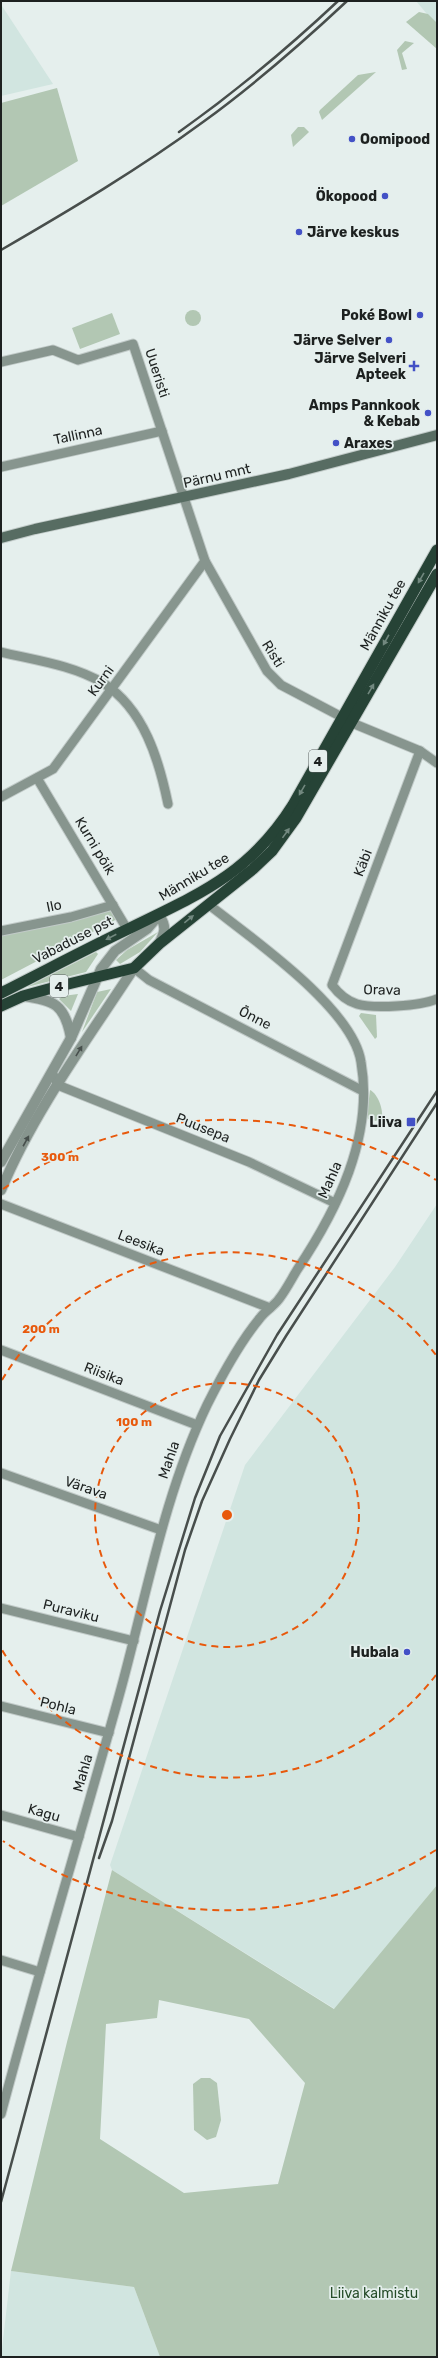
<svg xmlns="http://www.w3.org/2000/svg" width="438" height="2358" font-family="Rubik,sans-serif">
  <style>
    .built { fill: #d1e5e0 }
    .green { fill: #b2c7b3; fill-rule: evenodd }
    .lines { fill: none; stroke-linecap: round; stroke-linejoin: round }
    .minor-casing { stroke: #c1cac8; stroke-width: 11 }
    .tertiary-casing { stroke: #c1cac8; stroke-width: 12 }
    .secondary-casing { stroke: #c1cac8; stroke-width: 12 }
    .trunk-casing { stroke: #c1cac8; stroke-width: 13 }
    .minor { stroke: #87958e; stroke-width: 9 }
    .tertiary { stroke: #87958e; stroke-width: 10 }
    .secondary { stroke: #576c62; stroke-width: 10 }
    .trunk { stroke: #264336; stroke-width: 11 }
    .rail { stroke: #484e4c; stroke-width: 2.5 }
    .oneway { fill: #72887f }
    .oneway2 { fill: #474f4c }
    .ring { fill: none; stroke: #e8590c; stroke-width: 2; stroke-dasharray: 7 5 }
    .poi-dot { fill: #4351c6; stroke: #e5efed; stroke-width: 1.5 }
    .labels { text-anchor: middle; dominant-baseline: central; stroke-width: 3.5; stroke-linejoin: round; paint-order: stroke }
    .shield { fill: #e5efed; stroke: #595f5e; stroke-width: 1 }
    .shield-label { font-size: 13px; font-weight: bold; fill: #1d2120 }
    .poi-label { font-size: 14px; font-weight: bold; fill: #1d2120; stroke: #e5efed; text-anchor: end }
    .street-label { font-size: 14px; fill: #1d2120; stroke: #e5efed }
    .park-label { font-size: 14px; fill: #264d29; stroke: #e5efed }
    .centre { fill: #e8590c; stroke: #e5efed; stroke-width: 2 }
    .ring-label { font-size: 12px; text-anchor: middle; font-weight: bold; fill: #e8590c; stroke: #e5efed; stroke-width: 3.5; stroke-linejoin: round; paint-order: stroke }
  </style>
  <rect width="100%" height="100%" fill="#e5efed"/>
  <g class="built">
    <polygon points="416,1 437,1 437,26"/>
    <polygon points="1,5 2,6 53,84 1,96"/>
    <polygon points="437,1204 437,1885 335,2009 112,1870 110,1865 245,1465 395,1267"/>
    <polygon points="11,2271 134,2287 160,2357 1,2357"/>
  </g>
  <g class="green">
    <polygon points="419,12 428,14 437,23 437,49 406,22"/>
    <polygon points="405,41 414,43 402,53 407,69 402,70 397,50"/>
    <polygon points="376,72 322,120 319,112 320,110 358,75"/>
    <polygon points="57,88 78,161 1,206 1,103"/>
    <polygon points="298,127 304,127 309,132 293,147 291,135"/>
    <circle cx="193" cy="318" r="8"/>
    <polygon points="112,313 120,334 80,349 72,328"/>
    <polygon points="113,905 121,917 1,980 1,931"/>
    <polygon points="158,932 140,952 120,964 116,960 127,950"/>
    <polygon points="96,952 98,954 86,972 27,987"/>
    <polygon points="111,989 82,1032 97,992"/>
    <polygon points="78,994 71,1011 59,999 63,996"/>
    <polygon points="361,1013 376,1015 377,1037 375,1039 359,1016"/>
    <path d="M370,1090C378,1094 383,1109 382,1117L376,1121L368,1119L367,1115Z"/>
    <path d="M112,1870L334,2009L437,1885V2357H160L134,2287L11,2271L67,2042ZM159,2000L249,2019L305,2083L278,2184L184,2193L100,2139L106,2024L157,2018Z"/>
    <polygon points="201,2078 210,2078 217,2083 221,2120 216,2137 207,2140 194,2130 193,2084"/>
  </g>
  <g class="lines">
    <g class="minor-casing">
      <g id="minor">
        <polyline points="1,362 53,350 78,360 133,344 205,561 267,671 281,685 357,725 420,751 437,763"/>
        <polyline points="1,467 162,431"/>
        <path d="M1,652C34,660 73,665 103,683C144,709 159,760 168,804"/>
        <path d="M420,751L332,985C338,993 347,1001 357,1004C374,1009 420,1006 437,999"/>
        <polyline points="37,778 127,929"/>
        <polyline points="1,797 53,769 205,561"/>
        <polyline points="1,931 71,917 113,905"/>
        <polyline points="134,968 149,980 363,1091"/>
        <polyline points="52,1072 58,1085 65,1088 249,1162 335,1203"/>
        <polyline points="1,1204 270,1308"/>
        <polyline points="1,1350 197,1425"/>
        <polyline points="1,1473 161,1530"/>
        <polyline points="1,1608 134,1641"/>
        <polyline points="1,1706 109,1733"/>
        <polyline points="1,1815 79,1837"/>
        <polyline points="1,1960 40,1972"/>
        <path d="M1,2114C38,1974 80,1836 119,1696C146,1599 163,1497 207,1405C221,1377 240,1342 260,1318C265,1311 274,1306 279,1299C286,1290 291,1280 297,1270C337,1210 374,1137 361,1062C353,1008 251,938 208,904"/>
      </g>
    </g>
    <g class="tertiary-casing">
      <g id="tertiary">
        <path d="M23,996C55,1000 65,1005 71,1038"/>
        <path d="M1,1162L71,1038L101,969L115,951L147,929L159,915C167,927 165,932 159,944"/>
        <path d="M1,1190C34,1111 87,1040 134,968"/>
      </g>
    </g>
    <g class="secondary-casing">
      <polyline id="secondary" points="1,538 35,529 289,474 437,435"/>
    </g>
    <g class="trunk-casing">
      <g id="trunk">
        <path d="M1,993C43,972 84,950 126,930C197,895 249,875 293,805L437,550"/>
        <polyline points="1,1006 23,996 52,988 134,968 159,944 253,869 272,851 296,818 437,574"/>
      </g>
    </g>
    <use href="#minor" class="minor"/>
    <use href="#tertiary" class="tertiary"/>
    <use href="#secondary" class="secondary"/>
    <use href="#trunk" class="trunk"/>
    <g class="rail">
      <path d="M179,132C235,92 288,48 338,1"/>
      <path d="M1,250C70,210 139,169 203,122C254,85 301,44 347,1"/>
      <polyline points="99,1858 112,1821 185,1550 202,1501 230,1439 259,1380 286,1336 437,1103"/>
      <polyline points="1,2202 160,1611 195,1498 220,1436 277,1335 437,1091"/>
    </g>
  </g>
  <defs><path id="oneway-solid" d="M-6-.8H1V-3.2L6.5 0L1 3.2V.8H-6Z"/></defs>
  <g class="oneway">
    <use href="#oneway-solid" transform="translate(421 578) rotate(120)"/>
    <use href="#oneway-solid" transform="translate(386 640) rotate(119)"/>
    <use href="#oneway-solid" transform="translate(371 689) rotate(-60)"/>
    <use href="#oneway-solid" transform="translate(302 790) rotate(120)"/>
    <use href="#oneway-solid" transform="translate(286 833) rotate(-54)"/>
    <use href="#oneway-solid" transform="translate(189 919) rotate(-39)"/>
    <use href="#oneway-solid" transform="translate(111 937) rotate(153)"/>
  </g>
  <g class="oneway2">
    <use href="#oneway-solid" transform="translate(79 1051) rotate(-59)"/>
    <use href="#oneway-solid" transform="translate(26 1141) rotate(-61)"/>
  </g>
  <g class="ring">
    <circle cx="227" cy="1515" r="132"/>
    <path d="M436 1675A263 263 0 0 1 2 1650M2 1380A263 263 0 0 1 436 1355"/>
    <path d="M436 1850A395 395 0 0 1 3 1841M3 1189A395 395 0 0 1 436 1180"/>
  </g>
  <g class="poi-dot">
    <circle cx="352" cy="139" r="4"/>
    <circle cx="385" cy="196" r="4"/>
    <circle cx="299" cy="232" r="4"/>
    <circle cx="420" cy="315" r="4"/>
    <circle cx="389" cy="340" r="4"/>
    <path d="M412 360h4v4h4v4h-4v4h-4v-4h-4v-4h4z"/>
    <circle cx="428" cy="413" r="4"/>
    <circle cx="336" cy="443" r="4"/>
    <rect x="406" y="1117" width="10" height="10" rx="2"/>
    <circle cx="407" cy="1652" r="4"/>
  </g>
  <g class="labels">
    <g class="shield">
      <rect x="309" y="750" width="18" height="22" rx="3"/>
      <rect x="50" y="975" width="18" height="22" rx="3"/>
    </g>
    <g class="shield-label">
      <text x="318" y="761">4</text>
      <text x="59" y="986">4</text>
    </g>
    <g class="poi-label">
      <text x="360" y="139" text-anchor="start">Oomipood</text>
      <text x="377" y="196">Ökopood</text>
      <text x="307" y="232" text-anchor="start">Järve keskus</text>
      <text x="412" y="315">Poké Bowl</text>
      <text x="381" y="340">Järve Selver</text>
      <text x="406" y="358">Järve Selveri<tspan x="406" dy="16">Apteek</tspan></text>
      <text x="420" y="405">Amps Pannkook<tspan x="420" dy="16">&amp; Kebab</tspan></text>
      <text x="344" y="443" text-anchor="start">Araxes</text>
      <text x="402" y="1122">Liiva</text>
      <text x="399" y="1652">Hubala</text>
    </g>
    <g class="street-label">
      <text transform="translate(157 373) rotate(72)">Uueristi</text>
      <text transform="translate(78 435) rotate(-12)">Tallinna</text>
      <text transform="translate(217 476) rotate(-13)">Pärnu mnt</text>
      <text transform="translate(383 615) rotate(-61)">Männiku tee</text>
      <text transform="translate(273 654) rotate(58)">Risti</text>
      <text transform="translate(101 681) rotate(-54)">Kurni</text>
      <text transform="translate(95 846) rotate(59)">Kurni põik</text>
      <text transform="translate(363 863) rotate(-69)">Käbi</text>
      <text transform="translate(194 877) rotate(-31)">Männiku tee</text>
      <text transform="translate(54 906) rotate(-12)">Ilo</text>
      <text transform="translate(73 940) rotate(-27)">Vabaduse pst</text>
      <text transform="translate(382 990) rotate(1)">Orava</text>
      <text transform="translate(255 1018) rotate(27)">Õnne</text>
      <text transform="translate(203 1128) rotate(22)">Puusepa</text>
      <text transform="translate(330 1180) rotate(-66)">Mahla</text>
      <text transform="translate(141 1243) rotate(21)">Leesika</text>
      <text transform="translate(104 1374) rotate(21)">Riisika</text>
      <text transform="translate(169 1460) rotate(-71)">Mahla</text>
      <text transform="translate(86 1488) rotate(19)">Värava</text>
      <text transform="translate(71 1611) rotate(14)">Puraviku</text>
      <text transform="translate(58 1706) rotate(14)">Pohla</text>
      <text transform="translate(83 1773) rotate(-74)">Mahla</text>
      <text transform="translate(44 1813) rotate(16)">Kagu</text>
    </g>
    <g class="park-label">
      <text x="374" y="2293">Liiva kalmistu</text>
    </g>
  </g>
  <circle cx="227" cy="1515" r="6" class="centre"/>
  <g class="ring-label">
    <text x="60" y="1161">300 m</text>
    <text x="41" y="1333">200 m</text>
    <text x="134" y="1426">100 m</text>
  </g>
  <rect width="438" height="2358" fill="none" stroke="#1d2120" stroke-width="4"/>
</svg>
